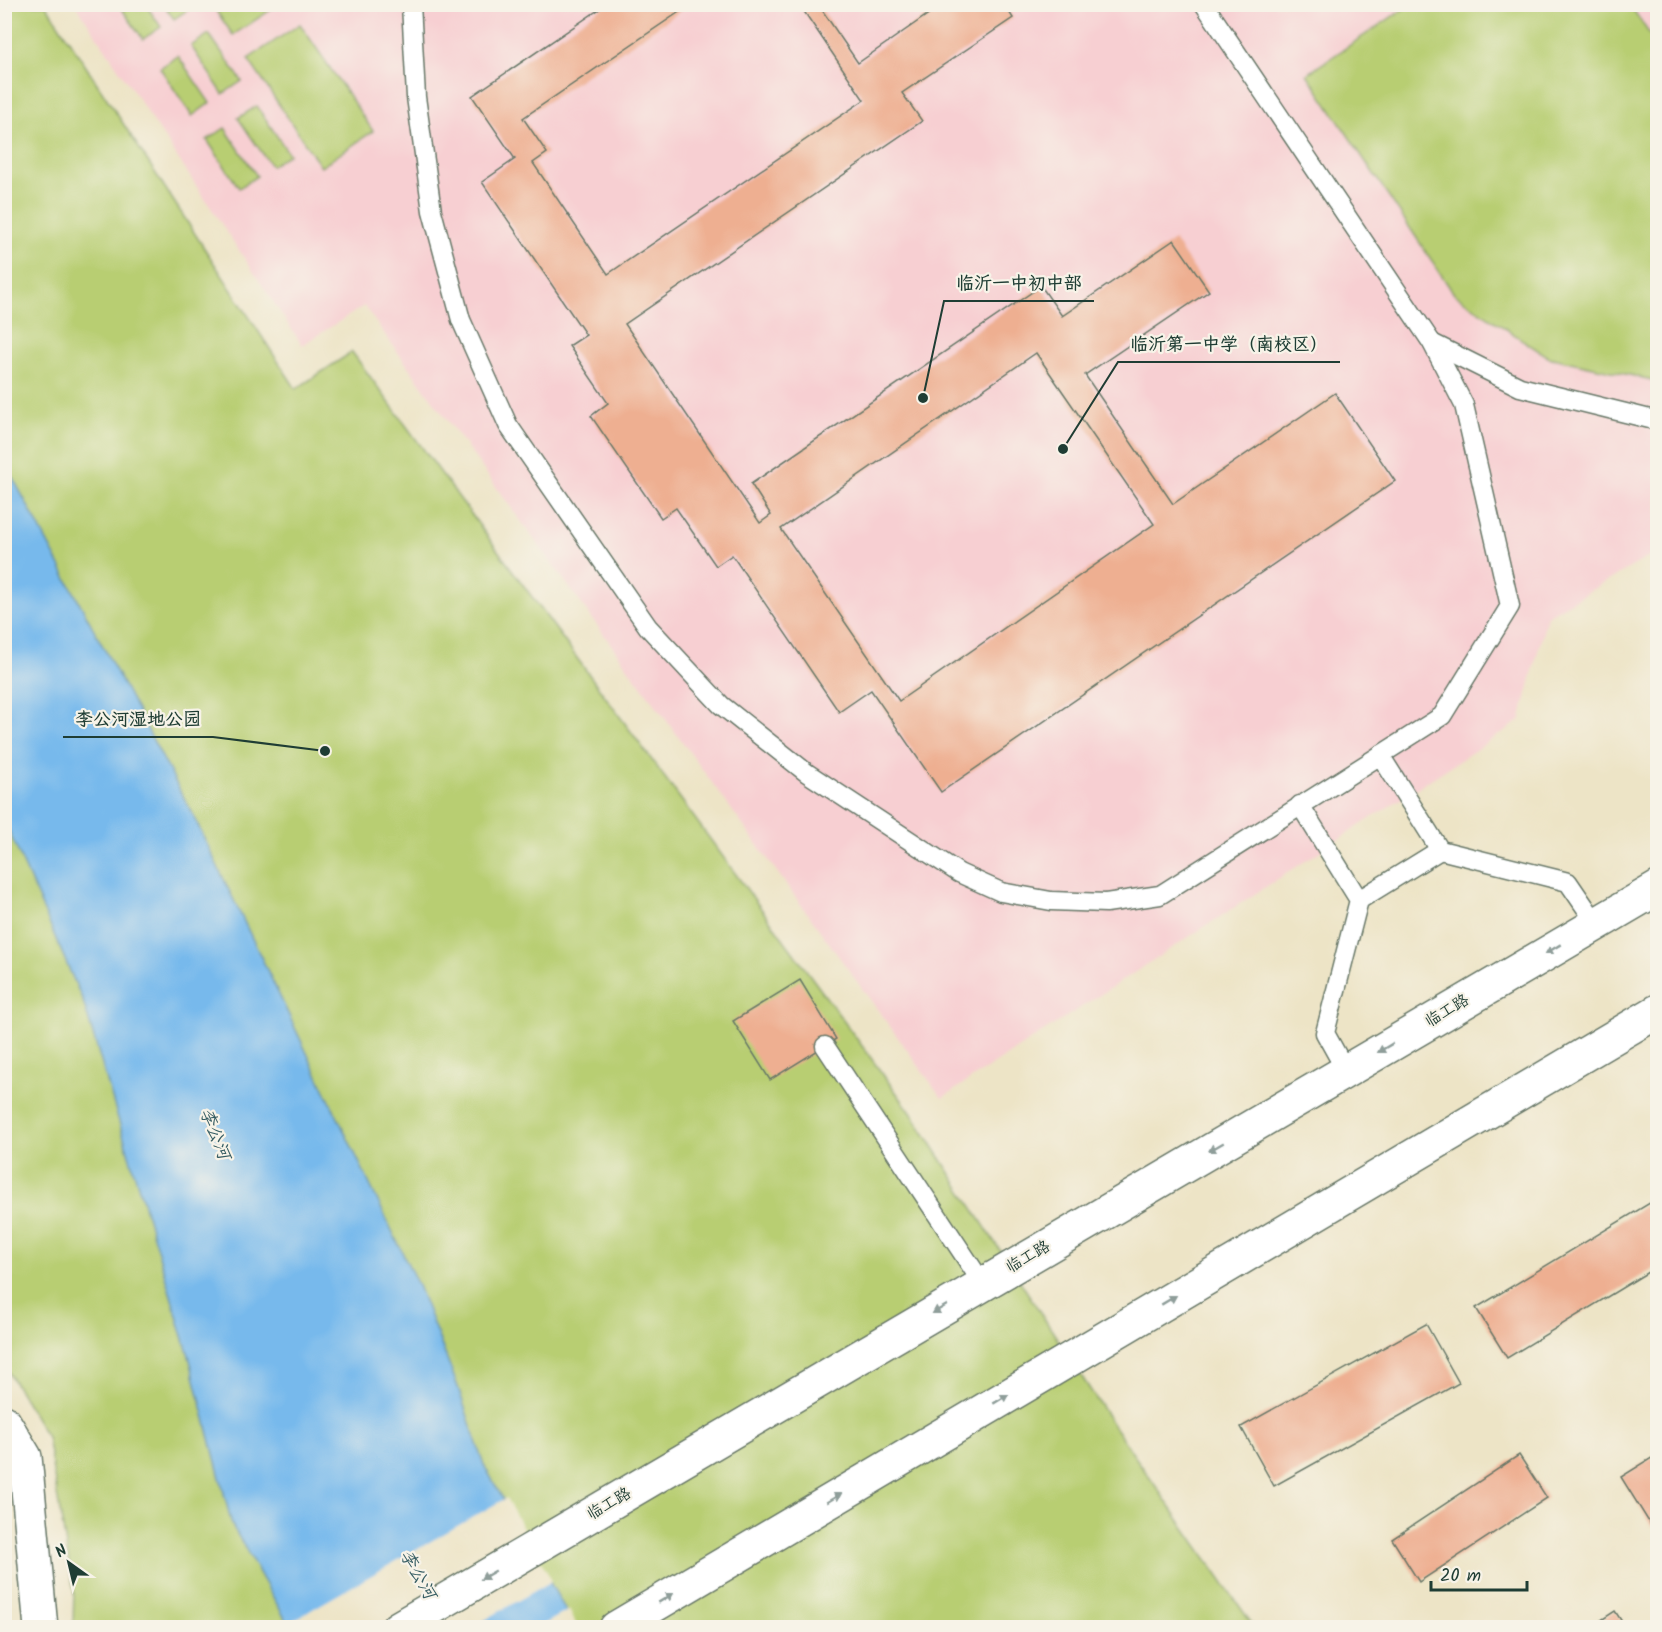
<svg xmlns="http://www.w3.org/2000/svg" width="1662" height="1632" font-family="Kalam,'LXGW WenKai TC',sans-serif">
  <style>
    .built { fill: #f7cfd2 }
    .green { fill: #b8ce72; stroke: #6c8653; stroke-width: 1.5 }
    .water { fill: #77b9ec; stroke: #4b7b90; stroke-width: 1.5 }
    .pier { fill: #ede4c6 }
    .building { fill: #eeaf91; fill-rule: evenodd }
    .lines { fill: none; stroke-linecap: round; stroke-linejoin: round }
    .lane-casing { stroke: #677767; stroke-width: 21 }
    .secondary-casing { stroke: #677767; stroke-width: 36 }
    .primary-casing { stroke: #677767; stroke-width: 36 }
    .lane { stroke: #fff; stroke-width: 18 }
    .secondary { stroke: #fff; stroke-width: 33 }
    .primary { stroke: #fff; stroke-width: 33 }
    .oneway { fill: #8f9e9a }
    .labels { text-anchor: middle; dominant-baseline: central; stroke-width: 4.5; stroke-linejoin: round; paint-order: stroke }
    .street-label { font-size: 16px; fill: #1f3d34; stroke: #f7f3e8 }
    .water-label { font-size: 18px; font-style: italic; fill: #355c62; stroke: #f7f3e8 }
    .leader { fill: none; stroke: #1f3d34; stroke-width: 2 }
    .callout-dot { fill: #1f3d34; stroke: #f7f3e8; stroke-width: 2 }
    .callout-label { font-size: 18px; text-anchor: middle; font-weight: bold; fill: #1f3d34; stroke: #f7f3e8; stroke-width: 4.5; stroke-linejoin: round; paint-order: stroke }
  </style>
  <rect width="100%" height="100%" fill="#f7f3e8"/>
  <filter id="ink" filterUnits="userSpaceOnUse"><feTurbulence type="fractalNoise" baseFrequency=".0167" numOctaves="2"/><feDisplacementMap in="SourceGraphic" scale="12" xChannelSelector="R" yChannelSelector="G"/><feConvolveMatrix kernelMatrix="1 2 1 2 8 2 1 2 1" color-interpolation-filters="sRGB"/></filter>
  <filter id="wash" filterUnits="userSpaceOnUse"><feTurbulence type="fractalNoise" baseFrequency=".008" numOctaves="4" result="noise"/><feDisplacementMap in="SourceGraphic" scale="24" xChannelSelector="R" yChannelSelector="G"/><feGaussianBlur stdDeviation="1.35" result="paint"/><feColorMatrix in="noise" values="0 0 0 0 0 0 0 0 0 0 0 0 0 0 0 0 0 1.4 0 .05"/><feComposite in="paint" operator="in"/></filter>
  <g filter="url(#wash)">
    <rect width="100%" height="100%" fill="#ede4c6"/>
    <polygon class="built" points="76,5 1657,5 1657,552 1547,616 1520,721 942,1098 364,306 302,345"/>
    <g class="green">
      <polygon points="1411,4 1630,5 1657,45 1657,381 1548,357 1454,294 1307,74"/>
      <polygon points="4,5 46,5 296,389 352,352 912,1114 1113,1425 1254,1627 73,1627 74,1591 47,1437 4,1365"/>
      <polygon points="119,5 146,5 161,27 143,39"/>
      <polygon points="164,5 190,5 192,7 174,19"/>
      <polygon points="212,5 278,5 233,35"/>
      <polygon points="300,24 373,131 321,167 248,59"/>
      <polygon points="209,34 242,81 223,94 191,46"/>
      <polygon points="178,56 210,103 192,116 160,68"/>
      <polygon points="257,106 289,154 271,166 238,118"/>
      <polygon points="225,128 257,176 239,188 207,140"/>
    </g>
    <polygon class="water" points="4,468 13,478 194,817 417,1283 458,1387 484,1465 575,1627 290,1627 232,1525 189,1356 83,1001 5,822"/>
    <g class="pier">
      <polygon points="506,1498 552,1581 471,1628 286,1628 285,1625"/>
      <polygon points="569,1610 578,1628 539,1627"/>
    </g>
    <g id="blocks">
      <g class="building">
        <path d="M607,4H691L523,118L547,153L533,163L608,274L864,100L799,4H818L858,63L943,4H1004L1013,18L902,93L922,121L625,324L760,523L771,515L751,484L1041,286L1062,316L1174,240L1209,291L1085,375L1173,504L1335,393L1395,481L941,792L871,690L839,712L732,555L716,566L676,508L661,518L591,416L608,403L569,346L586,335L482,182L515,159L472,96ZM1036,353L1154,524L899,701L781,529Z"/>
        <polygon points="800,980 836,1039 770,1080 733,1021"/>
        <polygon points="1658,1198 1658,1266 1507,1358 1476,1308"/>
        <polygon points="1426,1324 1459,1383 1274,1486 1241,1427"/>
        <polygon points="1658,1454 1658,1523 1652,1527 1621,1477"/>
        <polygon points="1519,1455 1547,1498 1419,1582 1392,1539"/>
        <polygon points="1615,1611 1626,1628 1589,1628"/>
      </g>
    </g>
  </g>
  <g filter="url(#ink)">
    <use href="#blocks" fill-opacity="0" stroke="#677767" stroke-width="1.5"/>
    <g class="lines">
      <g class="lane-casing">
        <g id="lane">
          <polyline points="411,4 416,97 432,211 461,320 508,425 648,627 721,705 807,773 959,873 1001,892 1051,901 1106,903 1160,895 1442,716 1510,606 1464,405 1432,343 1204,4"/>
          <polyline points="1432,343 1520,387 1658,421"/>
          <polyline points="1380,755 1440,850 1568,882 1596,923"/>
          <polyline points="1300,805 1359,900 1325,1033 1346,1071"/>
          <polyline points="1359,900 1440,850"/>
          <polyline points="825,1046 983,1284"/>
        </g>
      </g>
      <g class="secondary-casing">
        <polyline id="secondary" points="4,1422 25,1457 41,1628"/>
      </g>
      <g class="primary-casing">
        <g id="primary">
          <polyline points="398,1628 1658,888"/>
          <polyline points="616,1628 1658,1011"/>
        </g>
      </g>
      <use href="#lane" class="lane"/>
      <use href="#secondary" class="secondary"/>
      <use href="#primary" class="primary"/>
    </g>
    <defs><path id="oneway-solid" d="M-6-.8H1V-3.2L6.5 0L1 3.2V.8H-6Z" transform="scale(1.5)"/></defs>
    <g class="oneway">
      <use href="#oneway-solid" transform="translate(1553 949) rotate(149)"/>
      <use href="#oneway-solid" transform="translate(1385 1048) rotate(149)"/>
      <use href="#oneway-solid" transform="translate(1216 1147) rotate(150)"/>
      <use href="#oneway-solid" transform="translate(1169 1300) rotate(-31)"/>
      <use href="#oneway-solid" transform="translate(940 1309) rotate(150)"/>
      <use href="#oneway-solid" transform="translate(1001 1399) rotate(-31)"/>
      <use href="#oneway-solid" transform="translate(834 1498) rotate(-31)"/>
      <use href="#oneway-solid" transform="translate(488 1575) rotate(150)"/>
      <use href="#oneway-solid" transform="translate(666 1598) rotate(-31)"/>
    </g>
  </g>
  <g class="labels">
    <g class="street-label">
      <text transform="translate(1447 1011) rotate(-31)">临工路</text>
      <text transform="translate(1028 1257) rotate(-30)">临工路</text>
      <text transform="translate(609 1504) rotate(-30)">临工路</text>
    </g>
    <g class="water-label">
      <text transform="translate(214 1134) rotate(68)">李公河</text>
      <text transform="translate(417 1575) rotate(60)">李公河</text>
    </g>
  </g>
  <path class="leader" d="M923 398L944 301H1094M1063 449L1118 362H1340M325 751L213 737H63"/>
  <g class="callout-dot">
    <circle cx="923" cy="398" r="6"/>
    <circle cx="1063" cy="449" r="6"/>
    <circle cx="325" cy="751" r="6"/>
  </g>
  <g class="callout-label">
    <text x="1019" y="289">临沂一中初中部</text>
    <text x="1229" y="350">临沂第一中学（南校区）</text>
    <text x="138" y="725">李公河湿地公园</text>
  </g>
  <rect width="1662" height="1632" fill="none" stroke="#f7f3e8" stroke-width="24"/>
  <g transform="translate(69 1563) rotate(326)" stroke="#f7f3e8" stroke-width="4.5" paint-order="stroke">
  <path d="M0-4.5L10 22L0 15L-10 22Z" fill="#1f3d34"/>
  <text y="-9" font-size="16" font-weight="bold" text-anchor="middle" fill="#1f3d34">N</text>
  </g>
  <path d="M1431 1581v9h96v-9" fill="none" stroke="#1f3d34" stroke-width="3"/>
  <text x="1440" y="1581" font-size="18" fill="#1f3d34" stroke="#f7f3e8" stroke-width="4.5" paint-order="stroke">20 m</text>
</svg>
